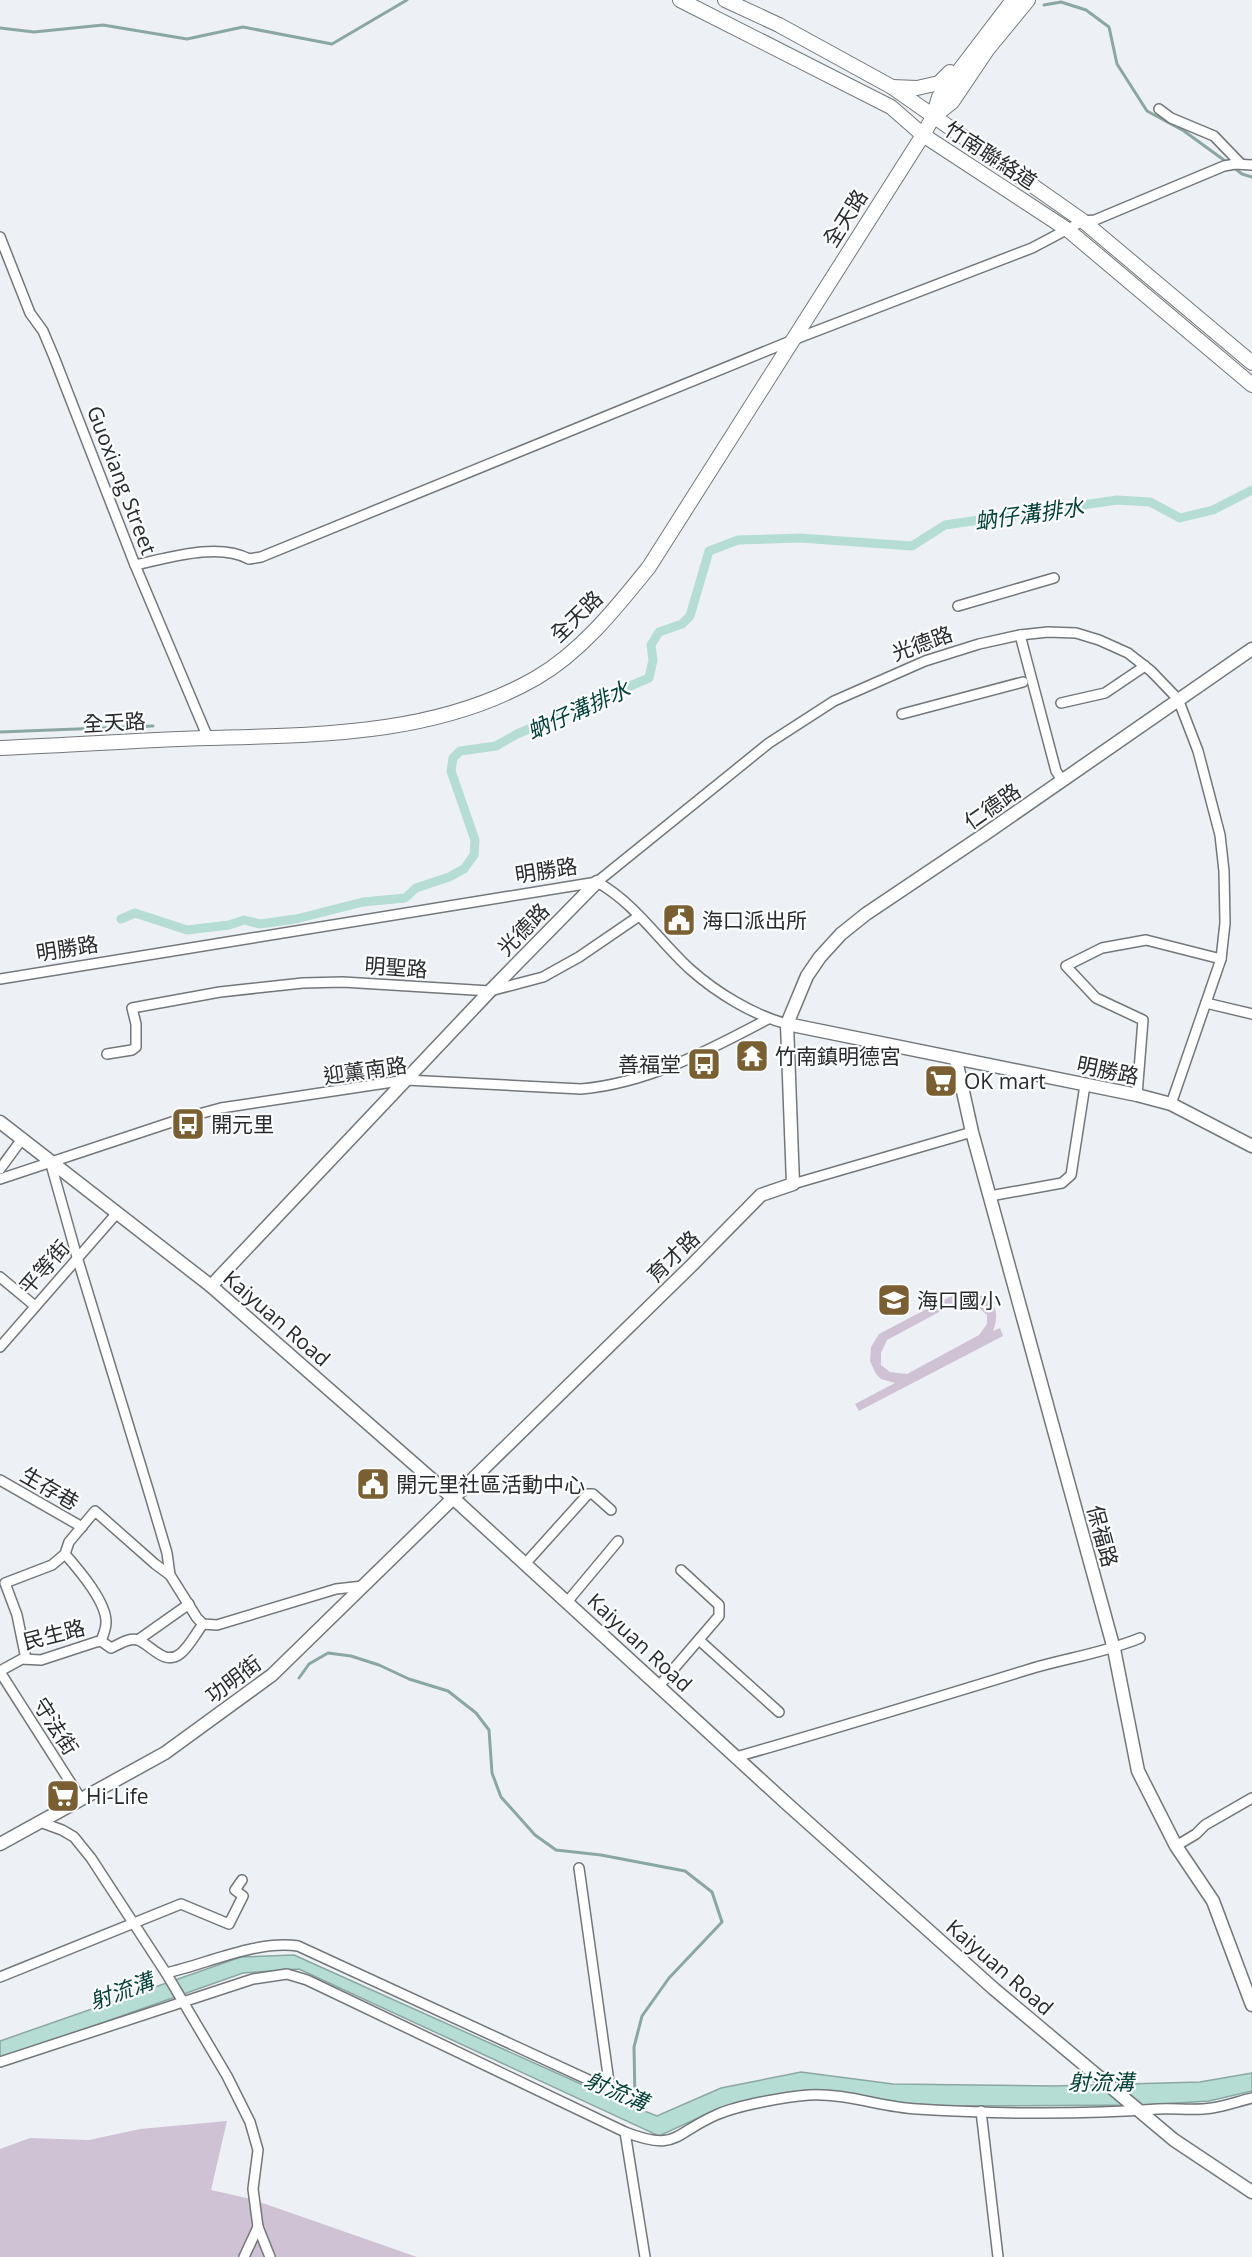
<svg xmlns="http://www.w3.org/2000/svg" width="1252" height="2257" font-family="'Open Sans','Noto Sans TC',sans-serif">
  <style>
    .green { fill: #cfc2d5; fill-rule: evenodd }
    .water { fill: #b5ddd4; stroke: #8ba7a1; stroke-width: 1.5 }
    .lines { fill: none; stroke-linecap: round; stroke-linejoin: round }
    .stream { stroke: #8ba7a1; stroke-width: 3 }
    .canal { stroke: #b5ddd4; stroke-width: 9 }
    .street-casing { stroke: #73777a; stroke-width: 12 }
    .secondary-casing { stroke: #73777a; stroke-width: 15 }
    .primary-casing { stroke: #73777a; stroke-width: 16 }
    .street { stroke: #fff; stroke-width: 9 }
    .secondary { stroke: #fff; stroke-width: 12 }
    .primary { stroke: #fff; stroke-width: 14 }
    .labels { text-anchor: middle; dominant-baseline: central; stroke-width: 4.5; stroke-linejoin: round; paint-order: stroke }
    .street-label { font-size: 21px; fill: #292a2b; stroke: #fdfeff }
    .poi-label { font-size: 21px; fill: #292a2b; stroke: #fdfeff; text-anchor: start }
    .water-label { font-size: 22px; font-style: italic; fill: #023f37; stroke: #fdfeff }
  </style>
  <rect width="100%" height="100%" fill="#edf1f5"/>
  <g class="green">
    <path d="M957,1293C983,1291 1005,1303 993,1331L1000,1328L1003,1336L859,1411L855,1404L895,1383L881,1379L876,1374L870,1361L871,1347L879,1334ZM956,1303L976,1305L987,1315V1324L979,1335L907,1374L890,1372L881,1365V1353L887,1340Z"/>
    <polygon points="227,2121 211,2190 251,2199 417,2257 0,2257 0,2149 30,2138 89,2140 140,2129"/>
  </g>
  <polygon class="water" points="294,1955 621,2102 657,2116 721,2088 801,2072 893,2084 1053,2086 1200,2082 1252,2073 1252,2091 1209,2101 1146,2105 949,2106 898,2103 813,2091 720,2108 659,2136 299,1969 243,1973 0,2059 0,2041 241,1957"/>
  <g class="lines">
    <g class="stream">
      <polyline points="1044,5 1061,2 1086,10 1109,27 1117,64 1147,111 1184,131 1228,163"/>
      <polyline points="0,28 34,32 103,25 187,39 243,27 332,44 407,0"/>
      <polyline points="1233,167 1242,174 1252,177"/>
      <polyline points="0,732 153,726"/>
      <polyline points="299,1678 309,1664 328,1653 351,1656 379,1665 409,1679 448,1691 476,1713 489,1730 492,1773 501,1797 535,1835 556,1850 601,1855 685,1871 712,1892 722,1922 669,1978 642,2016 634,2047 635,2099"/>
    </g>
    <polyline class="canal" points="121,919 135,913 187,930 229,925 244,920 260,924 296,919 363,902 405,898 416,888 449,877 464,869 474,855 475,840 451,771 453,758 460,751 496,746 517,734 649,678 653,660 651,645 659,632 682,624 690,616 709,551 738,540 800,538 912,546 945,525 1117,500 1150,502 1180,518 1213,510 1252,490"/>
    <g class="street-casing">
      <g id="street">
        <polyline points="1159,109 1171,118 1214,136 1240,163"/>
        <polyline points="0,237 30,313 43,331 54,357 135,565 208,738"/>
        <path d="M135,565C168,558 218,542 249,559L261,557L793,340L1032,248L1083,221L1095,220L1224,166L1235,164L1252,165"/>
        <polyline points="958,606 1054,578"/>
        <polyline points="1020,635 1056,771 1062,780"/>
        <polyline points="1061,703 1105,693 1145,666"/>
        <polyline points="902,714 1023,682"/>
        <polyline points="597,882 769,743 834,701 925,661 979,644 1020,635 1048,632 1076,633 1099,640 1128,653 1151,671 1178,699 1198,751 1220,835 1224,871 1225,923 1221,959 1171,1104"/>
        <path d="M0,979L597,882C635,903 659,941 691,970C717,993 753,1015 787,1024"/>
        <polyline points="1206,1003 1252,1014"/>
        <polyline points="107,1054 132,1050 136,1047 136,1024 132,1008 220,992 303,983 343,982 490,991 543,977 579,957 639,916"/>
        <polyline points="1137,1095 1143,1020 1096,998 1066,966 1102,948 1146,940 1221,959"/>
        <polyline points="50,1161 77,1257 148,1489 167,1553 170,1575 197,1618 203,1624 217,1625 336,1589 363,1586"/>
        <polyline points="0,1169 22,1139"/>
        <path d="M0,1179L184,1118L221,1108L406,1080L581,1089C649,1083 709,1050 768,1019"/>
        <polyline points="793,1184 972,1132"/>
        <polyline points="990,1196 1062,1183 1071,1175 1085,1085"/>
        <polyline points="0,1277 35,1306"/>
        <polyline points="0,1347 117,1213"/>
        <polyline points="0,1480 82,1527"/>
        <path d="M65,1554C78,1569 107,1602 106,1623C106,1628 103,1636 101,1641"/>
        <polyline points="525,1564 588,1494 593,1494 611,1510"/>
        <polyline points="567,1602 618,1541"/>
        <polyline points="138,1640 189,1604"/>
        <polyline points="699,1640 779,1712"/>
        <polyline points="26,1659 17,1615 5,1583 52,1565 65,1554 69,1542 95,1511 155,1564 170,1575"/>
        <path d="M0,1671L22,1659L41,1660L96,1642L101,1641L111,1648C118,1645 129,1637 138,1640C151,1645 164,1666 180,1654C189,1647 196,1633 203,1624"/>
        <polyline points="0,1672 81,1799"/>
        <polyline points="659,1686 719,1616 719,1605 681,1570"/>
        <path d="M736,1757C834,1729 932,1699 1030,1669C1067,1658 1104,1653 1140,1638"/>
        <polyline points="40,1822 62,1830 74,1837 91,1858 166,1973 227,2076 250,2122 258,2150 253,2189 258,2227 270,2257"/>
        <polyline points="1176,1846 1196,1834 1205,1825 1252,1798"/>
        <polyline points="579,1868 609,2082 608,2089"/>
        <path d="M166,1973C207,1964 256,1940 298,1946L641,2104"/>
        <polyline points="0,1977 181,1904 229,1924 243,1896 235,1890 242,1880"/>
        <path d="M0,2062L253,1979L287,1974L307,1980L625,2132C677,2152 673,2134 716,2115C738,2105 785,2097 809,2095C846,2093 881,2107 917,2109C997,2114 1078,2115 1158,2109C1176,2108 1195,2111 1212,2108C1226,2106 1239,2101 1252,2098"/>
        <polyline points="981,2111 998,2257"/>
        <polyline points="625,2132 645,2257"/>
        <polyline points="244,2257 258,2227"/>
      </g>
    </g>
    <g class="secondary-casing">
      <g id="secondary">
        <polyline points="787,1024 1137,1095 1171,1104 1252,1146"/>
        <polyline points="956,1060 972,1132 1114,1649 1138,1771 1176,1846 1213,1901 1252,2005"/>
        <polyline points="0,1122 211,1286 453,1498 785,1802 994,1989 1174,2140 1252,2192"/>
        <polyline points="211,1286 490,991 597,882"/>
        <polyline points="0,1844 165,1753 272,1675 690,1267 761,1195 793,1184 787,1024 807,976 820,957 841,934 866,914 985,834 1252,649"/>
      </g>
    </g>
    <g class="primary-casing">
      <g id="primary">
        <polyline points="680,0 891,107 923,135 1068,230 1252,385"/>
        <polyline points="725,0 779,25 892,87 1083,221 1252,363"/>
        <polyline points="892,87 917,88 939,83 950,72"/>
        <polyline points="933,117 952,102 987,50 1028,0"/>
        <path d="M0,748C70,745 139,740 209,738C320,735 437,735 536,678C581,652 616,608 649,567L923,135L933,117L939,97L1013,0"/>
      </g>
    </g>
    <use href="#street" class="street"/>
    <use href="#secondary" class="secondary"/>
    <use href="#primary" class="primary"/>
  </g>
  <defs>
    <g id="civic-square" transform="scale(1.725)"><rect x="-9" y="-9" width="18" height="18" rx="4" fill="#795f31" stroke="#fdfeff"/><path d="M-.6-6.5H3V-4.5H.6V-3L4-1V1h2V6H-6V1h2V-1L-.6-3ZM-1.2 2.5V6h2.4V2.5Z" fill="#fff"/></g>
    <g id="temple-square" transform="scale(1.725)"><rect x="-9" y="-9" width="18" height="18" rx="4" fill="#795f31" stroke="#fdfeff"/><path d="M0-6L5-2H3V0L6.5 2.5H4V6H1.5V3h-3V6H-4V2.5H-6.5L-3 0V-2H-5Z" fill="#fff"/></g>
    <g id="bus-square" transform="scale(1.725)"><rect x="-9" y="-9" width="18" height="18" rx="4" fill="#795f31" stroke="#fdfeff"/><path d="M-5-6H5V4H4V6H2V4H-2V6H-4V4H-5ZM-3.5-4V0h7V-4ZM-3.5 1.2v1.5H-2V1.2ZM2 1.2v1.5H3.5V1.2Z" fill="#fff"/></g>
    <g id="supermarket-square" transform="scale(1.725)"><rect x="-9" y="-9" width="18" height="18" rx="4" fill="#795f31" stroke="#fdfeff"/><path d="M-6-5.5h2.5l.6 2H6L4.5 2H-2.5L-4.4-4H-6ZM-1.5 3.2a1.3 1.3 0 1 0 .1 0ZM3 3.2a1.3 1.3 0 1 0 .1 0Z" fill="#fff"/></g>
    <g id="school-square" transform="scale(1.725)"><rect x="-9" y="-9" width="18" height="18" rx="4" fill="#795f31" stroke="#fdfeff"/><path d="M0-5L7-2L0 1L-7-2ZM-4 1L0 2.5L4 1V4Q0 6-4 4Z" fill="#fff"/></g>
  </defs>
  <g fill-rule="evenodd">
    <use href="#civic-square" x="679" y="920"/>
    <use href="#temple-square" x="752" y="1056"/>
    <use href="#bus-square" x="704" y="1064"/>
    <use href="#supermarket-square" x="941" y="1081"/>
    <use href="#bus-square" x="188" y="1124"/>
    <use href="#school-square" x="894" y="1300"/>
    <use href="#civic-square" x="373" y="1484"/>
    <use href="#supermarket-square" x="63" y="1796"/>
  </g>
  <g class="labels">
    <g class="street-label">
      <text transform="translate(991 155) rotate(33)">竹南聯絡道</text>
      <text transform="translate(845 218) rotate(-58)">全天路</text>
      <text transform="translate(122 480) rotate(69)">Guoxiang Street</text>
      <text transform="translate(576 616) rotate(-44)">全天路</text>
      <text transform="translate(922 643) rotate(-20)">光德路</text>
      <text transform="translate(114 722) rotate(-3)">全天路</text>
      <text transform="translate(992 806) rotate(-35)">仁德路</text>
      <text transform="translate(546 870) rotate(-9)">明勝路</text>
      <text transform="translate(523 929) rotate(-46)">光德路</text>
      <text transform="translate(67 948) rotate(-9)">明勝路</text>
      <text transform="translate(396 967) rotate(4)">明聖路</text>
      <text transform="translate(365 1070) rotate(-8)">迎薰南路</text>
      <text transform="translate(1108 1070) rotate(12)">明勝路</text>
      <text transform="translate(673 1256) rotate(-44)">育才路</text>
      <text transform="translate(44 1267) rotate(-49)">平等街</text>
      <text transform="translate(277 1318) rotate(41)">Kaiyuan Road</text>
      <text transform="translate(50 1488) rotate(30)">生存巷</text>
      <text transform="translate(1103 1536) rotate(75)">保福路</text>
      <text transform="translate(54 1634) rotate(-14)">民生路</text>
      <text transform="translate(640 1642) rotate(43)">Kaiyuan Road</text>
      <text transform="translate(233 1679) rotate(-37)">功明街</text>
      <text transform="translate(56 1726) rotate(57)">守法街</text>
      <text transform="translate(1000 1967) rotate(41)">Kaiyuan Road</text>
    </g>
    <g class="poi-label">
      <text x="702" y="920">海口派出所</text>
      <text x="775" y="1056">竹南鎮明德宮</text>
      <text x="681" y="1064" text-anchor="end">善福堂</text>
      <text x="964" y="1081">OK mart</text>
      <text x="211" y="1124">開元里</text>
      <text x="917" y="1300">海口國小</text>
      <text x="396" y="1484">開元里社區活動中心</text>
      <text x="86" y="1796">Hi-Life</text>
    </g>
    <g class="water-label">
      <text transform="translate(1029 513) rotate(-8)">蚋仔溝排水</text>
      <text transform="translate(578 709) rotate(-24)">蚋仔溝排水</text>
      <text transform="translate(121 1990) rotate(-20)">射流溝</text>
      <text x="1101" y="2081">射流溝</text>
      <text transform="translate(617 2090) rotate(23)">射流溝</text>
    </g>
  </g>
</svg>
